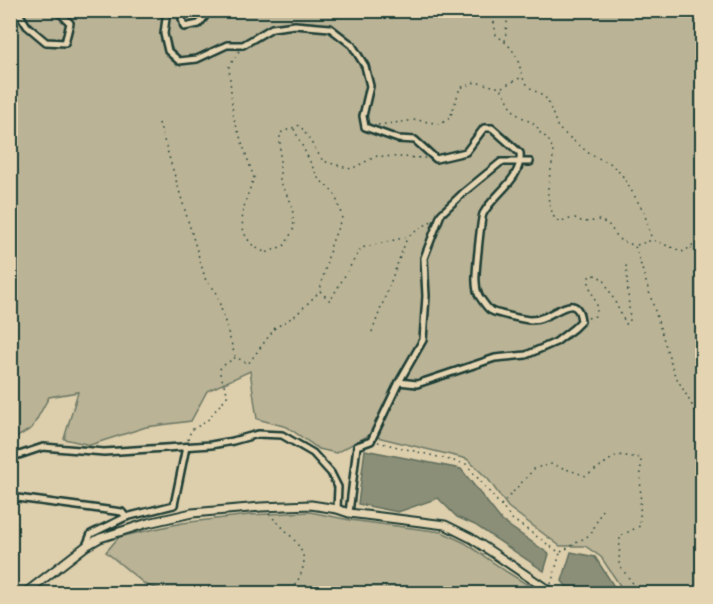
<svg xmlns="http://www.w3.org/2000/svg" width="713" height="604" font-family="Pangolin,sans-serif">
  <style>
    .green { fill: #bab396; stroke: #6c7865; stroke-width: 1.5 }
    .water { fill: #8b8f78; stroke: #606e5d; stroke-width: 1.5 }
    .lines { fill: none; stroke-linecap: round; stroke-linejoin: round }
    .minor-casing { stroke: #1f3d34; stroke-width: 10 }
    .tertiary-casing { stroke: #1f3d34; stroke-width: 11 }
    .path { stroke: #1f3d34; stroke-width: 1.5; stroke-dasharray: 1.5 4.5; stroke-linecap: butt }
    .minor { stroke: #e5d4b1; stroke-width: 5 }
    .tertiary { stroke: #e5d4b1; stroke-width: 7 }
  </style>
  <rect width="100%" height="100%" fill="#ddceac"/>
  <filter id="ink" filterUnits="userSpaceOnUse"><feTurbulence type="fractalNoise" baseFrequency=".0167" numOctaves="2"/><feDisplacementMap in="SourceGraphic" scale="12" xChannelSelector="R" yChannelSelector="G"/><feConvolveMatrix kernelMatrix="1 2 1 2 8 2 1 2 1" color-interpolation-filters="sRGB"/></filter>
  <g filter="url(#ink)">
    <g class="green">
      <polygon points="11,11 702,11 702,593 621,593 623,590 601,557 585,546 560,546 508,507 488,479 467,459 369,435 336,453 319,449 287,427 257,419 250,371 207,391 191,421 146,427 90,445 64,439 78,392 49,397 32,428 11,441"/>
      <polygon points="310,512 350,520 442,532 465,543 507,572 541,593 170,593 146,585 106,552 119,537 182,523 249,515"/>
    </g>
    <g class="water">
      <polygon points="365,450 461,469 502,521 549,554 544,571 475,525 457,517 438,498 398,512 358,504"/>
      <polygon points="571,552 595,557 617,591 614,593 577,593 571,592 562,581"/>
    </g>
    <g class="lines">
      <g class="minor-casing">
        <g id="minor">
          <polyline points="17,10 27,26 46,42 65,43 70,23 57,10"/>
          <path d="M167,10L164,34L168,51L179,61L197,59L227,45H243L272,28L295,25L330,28L352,45L365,66L370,86L363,116L365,127L398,139L415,140L436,159L466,152L484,128H492L520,153C523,179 494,193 483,214C481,219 475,275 476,282C476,286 477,292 479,296C481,299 487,308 490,310C493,313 526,320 530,320C534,320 540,319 544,317C558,312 578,292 581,321L574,328L556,342L526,355L495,358L417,384L399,382"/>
          <polyline points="180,10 184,27 199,24 210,10"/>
          <polyline points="10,458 43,447 104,452 211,445 233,441 258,434 282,435 313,453 331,473 338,487 337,509"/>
          <polyline points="10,497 122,512 126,517"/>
          <polyline points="349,513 357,446 371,441 399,382 423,340 426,296 424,258 441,214 463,193 501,162 530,162"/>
          <polyline points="86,546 91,534 126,517 174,505 186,447"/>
        </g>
      </g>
      <g class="tertiary-casing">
        <polyline id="tertiary" points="24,594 86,546 100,538 148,523 192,513 261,507 311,505 337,509 349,513 445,525 471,538 554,594"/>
      </g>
      <g class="path">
        <path d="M492,10L496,35C513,47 518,56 522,76"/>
        <polyline points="505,41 508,14 510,10"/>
        <path d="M239,51L229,67L233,116L254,178C247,196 234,225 250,242C253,247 261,250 266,253L285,245L294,228L292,204L280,183V133L300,125L323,161L351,169L377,156L426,158"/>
        <polyline points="502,87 522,77 529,87 547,99 558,128 591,155 610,163 622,175 644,212 652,240"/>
        <polyline points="159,123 206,281 216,291 235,356"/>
        <path d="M378,125L416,120L440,124L450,118L460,88L475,82L501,88L515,113L537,126L539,132C563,147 549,166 548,188C547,200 551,209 555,220L560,221L575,218L581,221L588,222L599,220L608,224L620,240L635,246L674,373L702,423"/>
        <polyline points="294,129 318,178 335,194 342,217 331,245 320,290"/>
        <polyline points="637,245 652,240 684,252 702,237"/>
        <polyline points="691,248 698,254 702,260"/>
        <polyline points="588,318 595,316 598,308 589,285 589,277 596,275 604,280 626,324 630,322 626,264"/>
        <polyline points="372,332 407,238"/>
        <polyline points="188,440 191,430 206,422 228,395 219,371 221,367 236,357 248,364 275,328 296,315 320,291 330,301 361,248 407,237 433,220"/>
        <polyline points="378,442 466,464 512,519 560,553 551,584"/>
        <polyline points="501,505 535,468 552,464 586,476 617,455 641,458 640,526 620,536 619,565 641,594"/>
        <path d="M269,514C281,527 309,548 303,567C301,576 295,585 292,594"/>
        <polyline points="561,552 591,534 602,510"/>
      </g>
      <use href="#minor" class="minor"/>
      <use href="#tertiary" class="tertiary"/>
    </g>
  </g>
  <rect width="713" height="604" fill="none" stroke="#e5d4b1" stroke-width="36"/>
  <rect x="18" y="18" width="677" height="568" fill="none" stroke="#1f3d34" stroke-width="2" filter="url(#ink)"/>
</svg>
